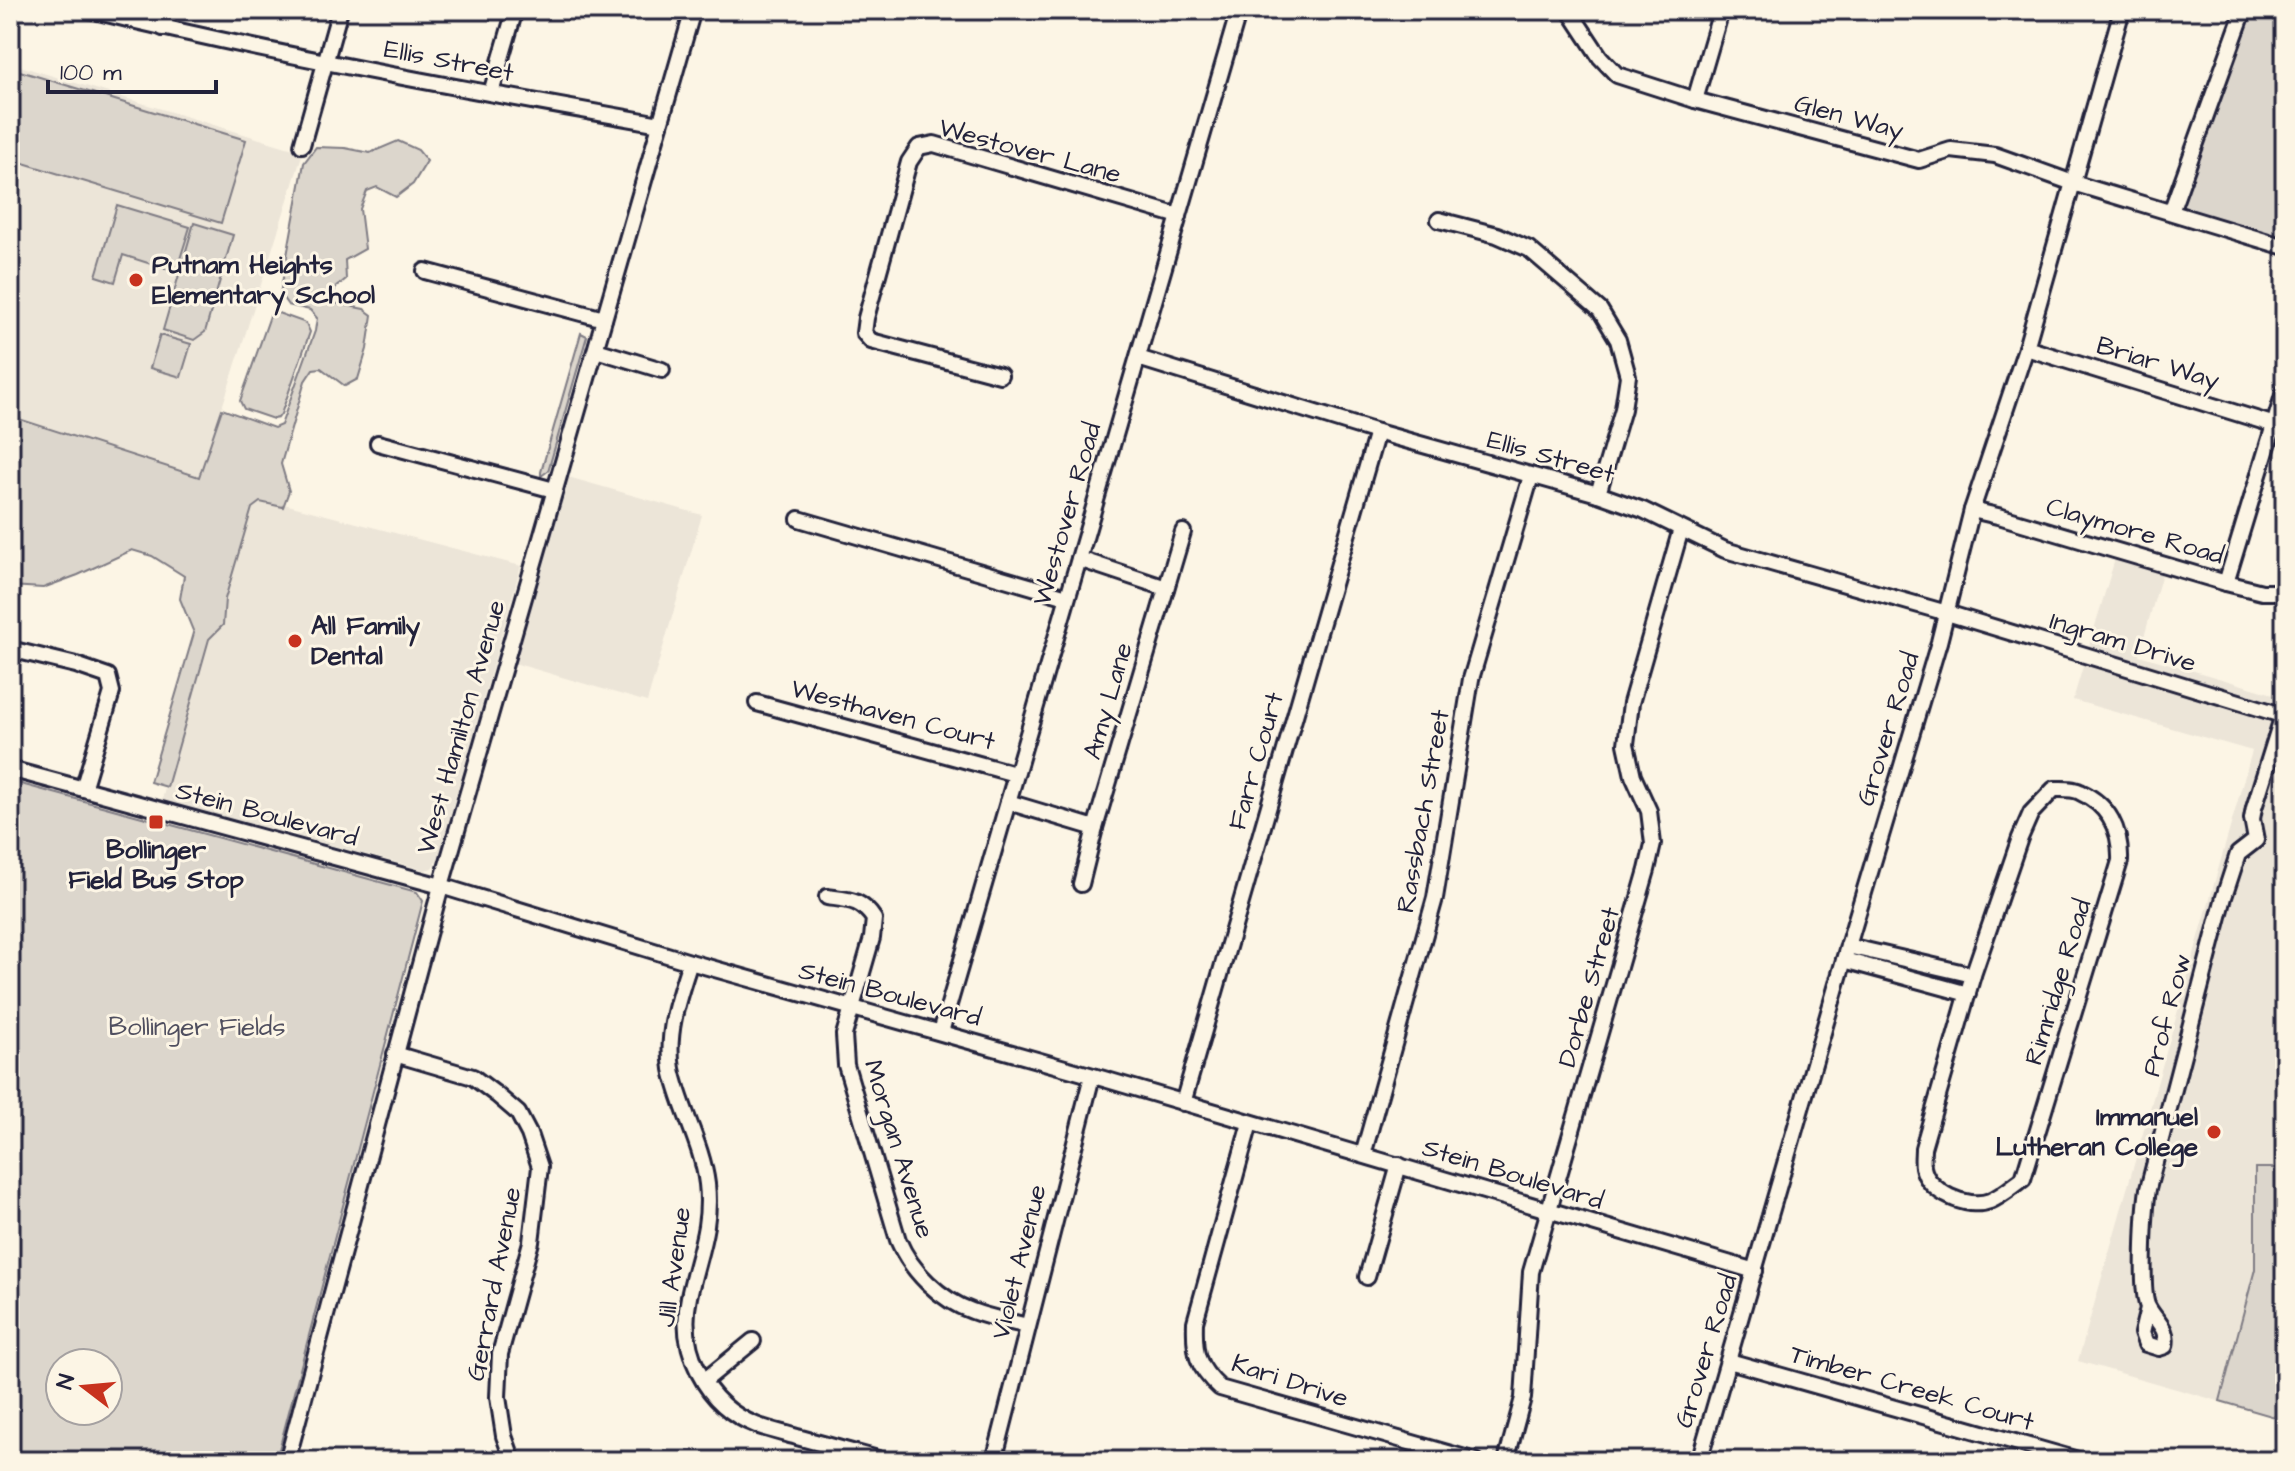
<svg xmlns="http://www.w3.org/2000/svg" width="2295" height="1471" font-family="'Architects Daughter',sans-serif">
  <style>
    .built { fill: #ece5d8 }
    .green { fill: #dcd6cc; stroke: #7f7c84; stroke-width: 2; fill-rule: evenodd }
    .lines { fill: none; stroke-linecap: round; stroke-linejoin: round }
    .minor-casing { stroke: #22223b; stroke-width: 20 }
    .minor { stroke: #fcf5e5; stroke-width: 14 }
    .poi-dot { fill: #c8321e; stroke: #fcf5e5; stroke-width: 3 }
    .labels { text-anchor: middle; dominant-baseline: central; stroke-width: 6; stroke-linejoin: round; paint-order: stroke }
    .street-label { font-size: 26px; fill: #22223b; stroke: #fcf5e5 }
    .poi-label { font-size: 26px; font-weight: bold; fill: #22223b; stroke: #fcf5e5; text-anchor: start }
    .park-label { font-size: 26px; fill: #504f5f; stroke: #fcf5e5 }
  </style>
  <rect width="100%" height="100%" fill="#fcf5e5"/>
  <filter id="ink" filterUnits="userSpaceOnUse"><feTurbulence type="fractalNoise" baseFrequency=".0125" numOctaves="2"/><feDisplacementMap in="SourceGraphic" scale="16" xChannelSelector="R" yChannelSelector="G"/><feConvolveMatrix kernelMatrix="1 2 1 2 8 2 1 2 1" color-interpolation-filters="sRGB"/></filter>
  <g filter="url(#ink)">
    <g class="built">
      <polygon points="10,63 303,152 200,477 10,416"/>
      <polygon points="568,477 702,515 647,702 514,663"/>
      <polygon points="242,493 521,566 438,859 432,868 425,870 417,868 162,800"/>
      <polygon points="2115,559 2162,573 2139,655 2280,696 2285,694 2285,1420 2078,1361 2252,751 2073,700"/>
    </g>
    <g class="green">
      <polygon points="2244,10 2285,10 2285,247 2171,212"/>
      <polygon points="10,68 246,140 221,223 10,159"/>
      <polygon points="398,141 418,150 427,161 413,184 396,197 377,187 367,191 360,209 365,249 345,260 346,279 335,288 334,303 364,309 372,315 367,349 358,379 345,386 321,368 313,369 305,381 281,464 289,491 283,507 260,502 252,508 225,599 223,625 209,639 167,787 150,782 194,633 180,599 184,576 152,556 132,550 78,575 43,588 10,586 10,416 199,477 222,409 274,428 281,425 315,331 317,318 310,310 288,305 280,294 304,163 316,147 345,148 370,153"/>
      <polygon points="117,205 190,227 176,272 123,255 115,282 96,276"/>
      <polygon points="194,223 233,235 205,332 194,340 163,330"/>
      <polygon points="278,313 306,323 310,332 281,414 278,418 273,419 244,409 240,401 270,316"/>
      <polygon points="581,333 587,336 548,471 541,476 541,472"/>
      <polygon points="160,335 191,344 181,377 150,368"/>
      <path d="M10,781L417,892L423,901L276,1461H22L10,1458ZM60,1363H108V1411H60Z"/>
      <polygon points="2255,1168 2285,1168 2285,1420 2220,1401 2255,1269"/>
    </g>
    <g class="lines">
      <g class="minor-casing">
        <g id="minor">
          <path d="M90,10C278,56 469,90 660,124"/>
          <polyline points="1569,10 1600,57 1617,75 1695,100 1919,160 1951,150 1995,155 2073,183 2285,247"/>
          <polyline points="163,28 168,10"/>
          <polyline points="491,93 515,10"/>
          <polyline points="1695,100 1721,11"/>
          <polyline points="302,145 340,10"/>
          <polyline points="2171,212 2244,10"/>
          <polyline points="1439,220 1497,235 1529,249 1600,310 1618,340 1628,376 1623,409 1598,494"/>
          <polyline points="425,271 604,319"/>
          <polyline points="2026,348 2275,425"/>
          <polyline points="596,350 662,370"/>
          <polyline points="1138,358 1377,432 1598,494 1643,510 1725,550 1947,613 2285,716"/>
          <polyline points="1000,375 871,341 864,333 866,318 909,162 919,147 934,144 1179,216"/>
          <polyline points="378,443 554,490"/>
          <polyline points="1972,510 2002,517 2226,583 2262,592 2285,592"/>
          <polyline points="799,519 1067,597"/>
          <polyline points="1079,559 1166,588"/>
          <polyline points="2226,583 2285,389"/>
          <polyline points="10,649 76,665 108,676 112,692 83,789"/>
          <polyline points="757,703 1015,774"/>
          <polyline points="10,769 441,886 690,962 1104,1079 1755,1271"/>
          <path d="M2054,789C2062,789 2073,788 2080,792C2109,805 2121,830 2120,861L2023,1179C2013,1186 2002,1196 1990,1201C1968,1210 1927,1192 1923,1167C1922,1161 1923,1153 1923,1148L1973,975L2020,838L2031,813Z"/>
          <polyline points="1008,802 1095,828"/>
          <polyline points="1081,884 1095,828 1183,532"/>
          <path d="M827,897C849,900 861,899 874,919L872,938L844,1035L846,1065L898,1240C911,1271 940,1300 972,1311C990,1318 1009,1321 1027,1326"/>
          <polyline points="1848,946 1973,975"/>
          <polyline points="1844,960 1968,994"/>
          <path d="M690,962C679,996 666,1032 672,1069C680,1108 702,1144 707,1184C712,1227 697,1257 689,1297C678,1350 705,1405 756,1425C769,1430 784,1433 797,1437C826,1445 855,1453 885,1461"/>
          <polyline points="941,1032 1239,10"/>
          <polyline points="395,1054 473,1077 497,1095 518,1113 529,1134 540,1167 531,1242 500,1354 498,1397 504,1436 513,1461"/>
          <polyline points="1183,1103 1377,432"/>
          <path d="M1250,1123L1195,1322C1194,1353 1196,1366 1220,1388L1476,1461"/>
          <polyline points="1363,1155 1435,898 1471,679 1531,476"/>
          <polyline points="1367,1277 1399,1165"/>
          <path d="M2148,1308L2142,1333L2146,1344L2159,1348L2165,1346C2169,1328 2155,1321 2148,1307C2140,1292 2145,1209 2148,1189L2224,897L2238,854L2256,840L2252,819L2254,808L2283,715"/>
          <polyline points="1729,1361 2082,1461"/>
          <polyline points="704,1381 753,1341"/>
          <polyline points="287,1461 441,886 693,10"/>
          <polyline points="994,1461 1092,1076"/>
          <polyline points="1506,1461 1523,1398 1531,1272 1647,870 1653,844 1649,811 1633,776 1626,744 1631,703 1681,529"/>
          <polyline points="1699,1461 1848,946 1939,642 1972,510 2026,348 2122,10"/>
        </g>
      </g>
      <use href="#minor" class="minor"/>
    </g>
  </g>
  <g class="poi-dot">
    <circle cx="136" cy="280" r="8"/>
    <circle cx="295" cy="641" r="8"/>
    <rect x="148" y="814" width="16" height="16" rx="4"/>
    <circle cx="2214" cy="1132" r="8"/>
  </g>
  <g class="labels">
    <g class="street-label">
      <text transform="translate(449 61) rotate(11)">Ellis Street</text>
      <text transform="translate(1849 117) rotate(15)">Glen Way</text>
      <text transform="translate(1030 151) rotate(15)">Westover Lane</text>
      <text transform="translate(2158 363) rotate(17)">Briar Way</text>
      <text transform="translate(1551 457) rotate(16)">Ellis Street</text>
      <text transform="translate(1067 514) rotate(-74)">Westover Road</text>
      <text transform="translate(2135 531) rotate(16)">Claymore Road</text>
      <text transform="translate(2123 642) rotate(17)">Ingram Drive</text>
      <text transform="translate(1108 701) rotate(-74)">Amy Lane</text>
      <text transform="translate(893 715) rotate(15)">Westhaven Court</text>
      <text transform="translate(461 727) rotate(-74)">West Hamilton Avenue</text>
      <text transform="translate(1888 729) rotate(-73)">Grover Road</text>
      <text transform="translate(1256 761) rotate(-74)">Farr Court</text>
      <text transform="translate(1423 811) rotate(-80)">Rassbach Street</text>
      <text transform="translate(267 814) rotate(15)">Stein Boulevard</text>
      <text transform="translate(2058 982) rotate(-73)">Rimridge Road</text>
      <text transform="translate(1589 987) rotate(-74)">Dorbe Street</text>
      <text transform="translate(890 994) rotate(15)">Stein Boulevard</text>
      <text transform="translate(2167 1015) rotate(-75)">Prof Row</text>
      <text transform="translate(899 1149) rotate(73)">Morgan Avenue</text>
      <text transform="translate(1513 1174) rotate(17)">Stein Boulevard</text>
      <text transform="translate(1019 1262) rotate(-76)">Violet Avenue</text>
      <text transform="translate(674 1267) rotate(-82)">Jill Avenue</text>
      <text transform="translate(494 1284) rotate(-79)">Gerrard Avenue</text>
      <text transform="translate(1706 1351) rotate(-73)">Grover Road</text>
      <text transform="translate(1290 1381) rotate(18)">Kari Drive</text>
      <text transform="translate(1912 1388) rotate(16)">Timber Creek Court</text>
    </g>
    <g class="poi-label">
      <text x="152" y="265">Putnam Heights<tspan x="152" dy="30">Elementary School</tspan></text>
      <text x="311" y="626">All Family<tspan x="311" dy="30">Dental</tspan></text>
      <text x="156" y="850" text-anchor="middle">Bollinger<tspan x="156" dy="30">Field Bus Stop</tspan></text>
      <text x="2198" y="1117" text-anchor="end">Immanuel<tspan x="2198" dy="30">Lutheran College</tspan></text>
    </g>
    <g class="park-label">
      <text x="197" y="1027">Bollinger Fields</text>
    </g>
  </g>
  <rect width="2295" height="1471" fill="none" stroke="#fcf5e5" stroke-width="40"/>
  <rect x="20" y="20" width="2255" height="1431" fill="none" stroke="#22223b" stroke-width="3" filter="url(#ink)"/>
  <g transform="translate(84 1387) rotate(286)"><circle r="38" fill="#fcf5e5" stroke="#a5a1a1" stroke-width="2"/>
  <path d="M0-6L14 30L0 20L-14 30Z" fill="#c8321e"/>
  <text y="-12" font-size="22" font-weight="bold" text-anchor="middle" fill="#22223b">N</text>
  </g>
  <path d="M48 80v12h168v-12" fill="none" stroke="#22223b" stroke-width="4"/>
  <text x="60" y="80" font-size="24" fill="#22223b" stroke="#fcf5e5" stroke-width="6" paint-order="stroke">100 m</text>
</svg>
